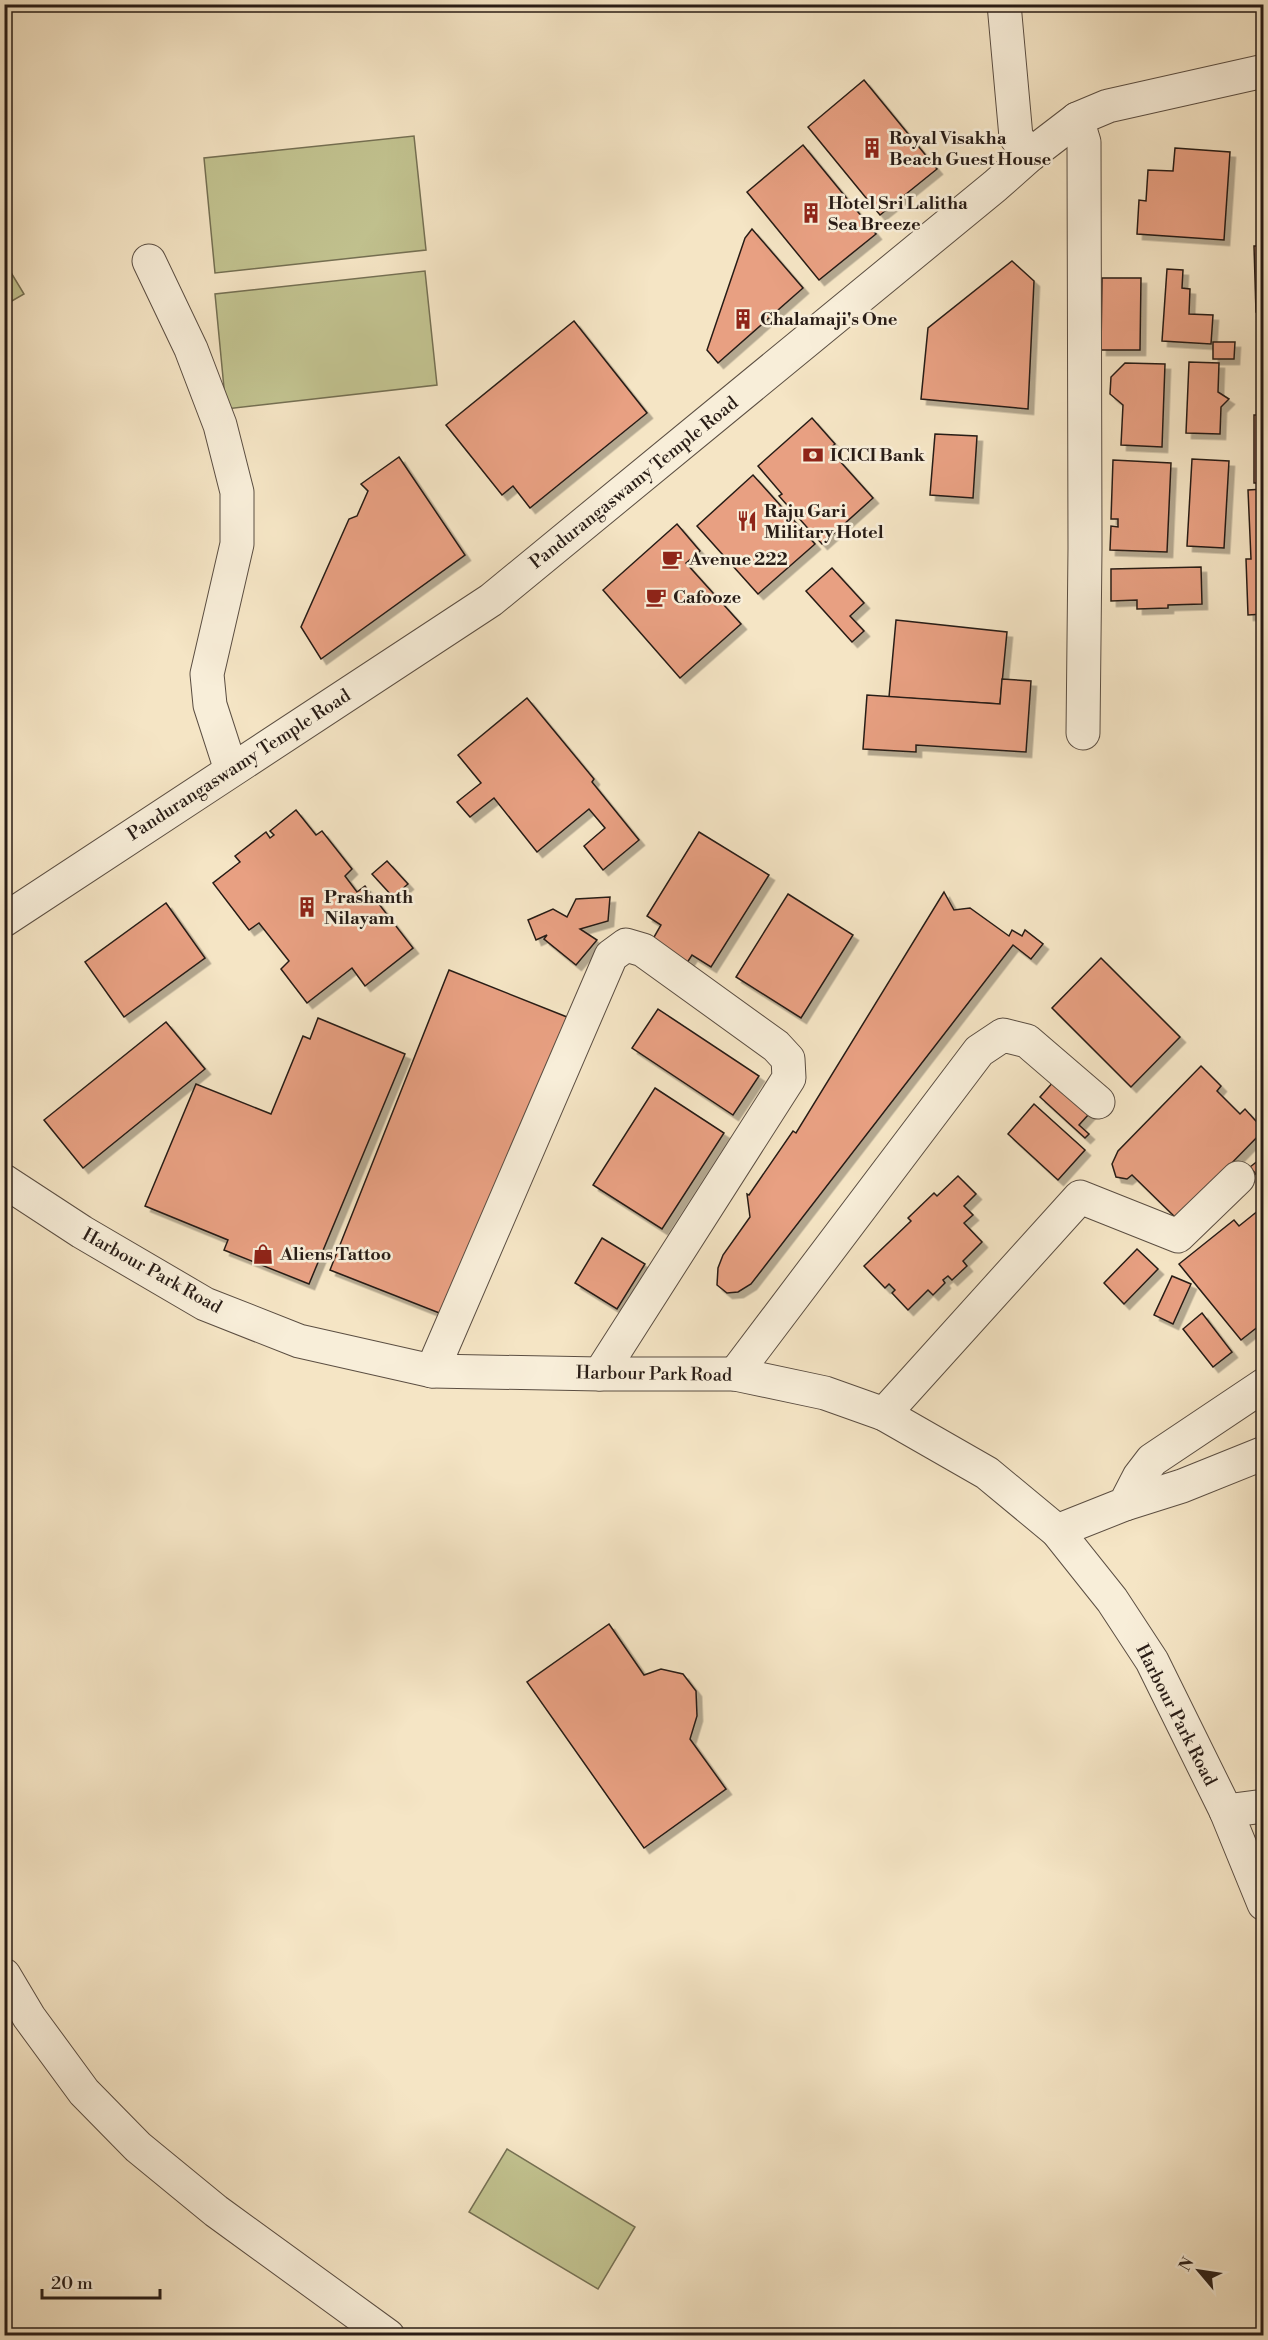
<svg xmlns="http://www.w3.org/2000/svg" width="1268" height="2340" font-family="'Libre Bodoni',serif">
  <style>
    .green { fill: #c2c390; stroke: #757053; stroke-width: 1.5 }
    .building { fill: #e8a082; stroke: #281c16; stroke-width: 1.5; filter: url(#shadow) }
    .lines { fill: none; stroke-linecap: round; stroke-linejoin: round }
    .minor-casing { stroke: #5b4e42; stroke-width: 35 }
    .minor { stroke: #f8eed9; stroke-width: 33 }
    .labels { text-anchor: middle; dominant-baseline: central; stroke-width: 5; stroke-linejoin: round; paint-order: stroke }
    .poi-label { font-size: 18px; font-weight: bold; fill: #281c16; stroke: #f8eed9; text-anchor: start }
    .street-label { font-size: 18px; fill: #281c16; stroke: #f8eed9 }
  </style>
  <defs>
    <filter id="shadow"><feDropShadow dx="5.5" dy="5.5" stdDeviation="0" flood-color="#0004"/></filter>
  </defs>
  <rect width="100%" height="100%" fill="#f5e5c5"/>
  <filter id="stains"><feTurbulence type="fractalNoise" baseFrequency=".00333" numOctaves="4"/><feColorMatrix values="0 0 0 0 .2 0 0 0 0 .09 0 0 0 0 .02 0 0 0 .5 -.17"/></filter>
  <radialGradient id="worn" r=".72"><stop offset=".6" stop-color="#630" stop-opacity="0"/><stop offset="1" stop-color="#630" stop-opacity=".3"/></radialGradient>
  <g class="green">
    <polygon points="414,136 426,250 215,273 204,158"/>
    <polygon points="4,261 24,294 5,305 4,305"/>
    <polygon points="425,271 437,385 226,409 215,294"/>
    <polygon points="507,2149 635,2227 598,2289 469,2212"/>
  </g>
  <g class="building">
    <polygon points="864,80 937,169 880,215 808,127"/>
    <polygon points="803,145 876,234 819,280 747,192"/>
    <polygon points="1175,148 1230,152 1224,240 1137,234 1139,200 1146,201 1148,170 1173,171"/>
    <polygon points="752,229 803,288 718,363 707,350 745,238"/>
    <polygon points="1254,246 1264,246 1264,312 1256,312"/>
    <polygon points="1012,261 1034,281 1028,409 921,399 928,328"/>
    <polygon points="1167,269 1183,270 1182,288 1190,289 1189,314 1213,315 1211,344 1162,341"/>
    <polygon points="1102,278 1141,278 1140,350 1101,350"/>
    <polygon points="574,321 647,413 530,508 513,486 502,495 446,425"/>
    <polygon points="1213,342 1235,342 1234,359 1213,359"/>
    <polygon points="1189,362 1219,363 1218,392 1229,399 1221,407 1220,434 1186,433"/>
    <polygon points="1125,363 1165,364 1162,447 1121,445 1123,405 1110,394 1111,377"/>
    <rect x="1254" y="415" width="10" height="68"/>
    <polygon points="812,418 835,444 829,449 873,498 822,544 779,496 782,494 758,466"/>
    <polygon points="935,434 977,436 973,498 930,495"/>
    <polygon points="399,457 465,555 321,659 301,627 349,519 357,516 368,491 361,484"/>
    <polygon points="1192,459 1229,461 1224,548 1187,546"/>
    <polygon points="1113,460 1171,463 1167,552 1110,550 1111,526 1118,527 1118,519 1111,519"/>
    <polygon points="753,475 815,544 758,594 697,526"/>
    <polygon points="1264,489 1264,614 1248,615 1246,559 1251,559 1248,490"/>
    <polygon points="677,524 700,551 686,563 741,624 680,678 603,590"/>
    <polygon points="1201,567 1202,604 1168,605 1168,608 1137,609 1137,600 1111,601 1111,569"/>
    <polygon points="832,568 864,603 850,616 864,631 852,642 806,591"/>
    <polygon points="896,620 1007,632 1000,704 889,697"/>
    <polygon points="1002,679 1031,681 1026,752 916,745 916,752 863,749 867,695 1000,704"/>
    <polygon points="527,698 594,779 592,782 639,840 603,870 584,846 605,828 589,809 537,852 494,798 470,817 457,802 481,783 458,755"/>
    <polygon points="296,810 316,835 322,831 352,869 345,876 357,892 365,886 413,948 365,986 352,968 307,1003 281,969 289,961 259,923 249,930 213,883 240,862 235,856 266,832 270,838 274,835 270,831"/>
    <polygon points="699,832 769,875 711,967 692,955 685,966 650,944 661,925 647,916"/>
    <polygon points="387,861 408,884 393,897 372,874"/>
    <polygon points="944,892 954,910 970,908 1009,936 1012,930 1022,936 1025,930 1043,944 1031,959 1013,945 751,1284 738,1292 727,1293 717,1285 718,1268 723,1255 750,1217 747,1194 749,1195 793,1131 796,1133"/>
    <polygon points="788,894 853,935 801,1018 736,977"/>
    <polygon points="610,897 608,921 580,929 597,940 576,965 544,939 547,935 536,940 528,920 553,909 567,917 576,899"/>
    <polygon points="166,903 205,958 124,1017 85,962"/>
    <polygon points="1101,958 1180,1037 1131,1087 1052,1008"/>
    <polygon points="449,970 567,1017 447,1316 330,1270"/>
    <polygon points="658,1009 759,1076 733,1115 632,1048"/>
    <polygon points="318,1018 405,1054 309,1284 224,1250 228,1240 145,1206 196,1084 271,1114 303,1036 310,1039"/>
    <polygon points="166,1022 205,1069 83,1168 44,1120"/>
    <polygon points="1201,1066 1221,1086 1217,1091 1240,1114 1245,1109 1264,1130 1177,1219 1132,1175 1127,1179 1116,1177 1112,1164 1118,1151"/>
    <polygon points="1054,1081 1089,1114 1079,1125 1089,1134 1085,1138 1040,1097"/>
    <polygon points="655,1088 724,1133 662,1229 593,1185"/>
    <polygon points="1034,1104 1085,1150 1058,1180 1008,1134"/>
    <polygon points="1264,1156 1264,1184 1250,1167"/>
    <polygon points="958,1176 976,1194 964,1206 973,1215 964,1223 982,1242 963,1261 967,1266 952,1280 948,1276 943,1280 945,1283 933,1295 928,1290 908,1310 892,1293 895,1290 889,1284 885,1288 864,1266 911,1221 908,1218 934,1193 937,1196"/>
    <polygon points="1264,1206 1264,1322 1241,1340 1179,1264 1234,1220 1239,1226"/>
    <polygon points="602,1238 645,1264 617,1309 575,1283"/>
    <polygon points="1137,1249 1158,1269 1124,1304 1104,1283"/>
    <polygon points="1172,1276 1191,1284 1173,1324 1154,1315"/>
    <polygon points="1202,1313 1232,1352 1213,1367 1183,1329"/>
    <polygon points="609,1624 644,1675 661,1669 683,1674 696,1691 697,1716 690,1739 726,1789 644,1848 527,1682"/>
  </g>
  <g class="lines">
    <g class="minor-casing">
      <g id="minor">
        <polyline points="1004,4 1016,137 1030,155"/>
        <polyline points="1077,119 1084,142 1085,548 1083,733"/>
        <polyline points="149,261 191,349 220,425 237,492 237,544 207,674 210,705 231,770"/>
        <polyline points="4,920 491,600 995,186 1030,155 1077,119 1108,106 1264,71"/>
        <polyline points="4,1181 82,1232 205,1304 299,1341 432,1371 600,1374 735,1374 825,1393 884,1414 987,1473 1057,1531 1112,1600 1152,1661 1226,1811 1264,1904"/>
        <polyline points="432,1371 611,956 626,945 643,950 776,1046 788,1059 789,1078 600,1374"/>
        <polyline points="735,1374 979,1051 1003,1035 1027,1041 1098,1102"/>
        <polyline points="884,1414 1080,1197 1178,1236 1238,1178"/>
        <polyline points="1125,1504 1182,1486 1264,1453"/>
        <polyline points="1057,1531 1125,1504 1139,1477 1152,1460 1264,1385"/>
        <polyline points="1226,1811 1264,1806"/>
        <polyline points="4,1975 29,2017 84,2092 138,2147 216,2211 388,2336"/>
      </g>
    </g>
    <use href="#minor" class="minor"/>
  </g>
  <defs>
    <g id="building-bare" transform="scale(1.62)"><path d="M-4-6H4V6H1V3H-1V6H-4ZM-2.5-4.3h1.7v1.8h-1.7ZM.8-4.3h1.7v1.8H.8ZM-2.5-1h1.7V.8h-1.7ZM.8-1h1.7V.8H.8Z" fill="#8f2418" stroke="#f8eed9" stroke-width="2.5" paint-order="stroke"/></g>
    <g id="bank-bare" transform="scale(1.62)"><path d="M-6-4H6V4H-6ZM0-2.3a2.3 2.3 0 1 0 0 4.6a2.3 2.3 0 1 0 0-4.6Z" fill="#8f2418" stroke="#f8eed9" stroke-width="2.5" paint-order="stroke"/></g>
    <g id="restaurant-bare" transform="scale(1.62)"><path d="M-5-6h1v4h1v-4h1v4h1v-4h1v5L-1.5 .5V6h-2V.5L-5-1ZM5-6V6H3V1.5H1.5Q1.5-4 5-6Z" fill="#8f2418" stroke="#f8eed9" stroke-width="2.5" paint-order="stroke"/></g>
    <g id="cafe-bare" transform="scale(1.62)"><path d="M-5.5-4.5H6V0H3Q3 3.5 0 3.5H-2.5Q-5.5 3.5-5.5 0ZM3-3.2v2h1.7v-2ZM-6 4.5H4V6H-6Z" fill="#8f2418" stroke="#f8eed9" stroke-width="2.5" paint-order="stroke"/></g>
    <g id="shop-bare" transform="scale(1.62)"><path d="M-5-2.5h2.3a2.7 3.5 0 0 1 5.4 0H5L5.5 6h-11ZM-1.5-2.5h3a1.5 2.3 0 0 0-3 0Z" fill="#8f2418" stroke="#f8eed9" stroke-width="2.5" paint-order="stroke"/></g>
  </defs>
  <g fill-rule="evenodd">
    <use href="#building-bare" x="872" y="148"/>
    <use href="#building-bare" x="811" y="213"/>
    <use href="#building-bare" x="743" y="319"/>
    <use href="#bank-bare" x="813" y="455"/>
    <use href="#restaurant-bare" x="747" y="521"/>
    <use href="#cafe-bare" x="672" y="559"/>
    <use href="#cafe-bare" x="656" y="597"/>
    <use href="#building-bare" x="307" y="907"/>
    <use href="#shop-bare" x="263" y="1254"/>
  </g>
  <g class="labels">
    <g class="poi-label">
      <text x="889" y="138">Royal Visakha<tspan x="889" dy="21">Beach Guest House</tspan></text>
      <text x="828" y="203">Hotel Sri Lalitha<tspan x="828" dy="21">Sea Breeze</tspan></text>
      <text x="760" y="319">Chalamaji's One</text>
      <text x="830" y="455">ICICI Bank</text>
      <text x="764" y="511">Raju Gari<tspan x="764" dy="21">Military Hotel</tspan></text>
      <text x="689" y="559">Avenue 222</text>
      <text x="673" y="597">Cafooze</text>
      <text x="324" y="897">Prashanth<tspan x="324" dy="21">Nilayam</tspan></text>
      <text x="280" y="1254">Aliens Tattoo</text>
    </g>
    <g class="street-label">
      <text transform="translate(634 483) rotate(-39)">Pandurangaswamy Temple Road</text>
      <text transform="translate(239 765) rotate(-33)">Pandurangaswamy Temple Road</text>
      <text transform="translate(152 1271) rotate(29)">Harbour Park Road</text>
      <text transform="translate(654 1374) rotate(1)">Harbour Park Road</text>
      <text transform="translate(1176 1715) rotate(63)">Harbour Park Road</text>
    </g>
  </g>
  <rect width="1268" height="2340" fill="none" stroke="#f5e5c5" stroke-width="24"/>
  <rect x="6" y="6" width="1256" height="2328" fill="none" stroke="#281c16" stroke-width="3"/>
  <rect x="12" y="12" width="1244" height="2316" fill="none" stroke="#281c16" stroke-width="1.5"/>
  <g transform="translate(1199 2271) rotate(299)" stroke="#f8eed9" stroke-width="4.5" paint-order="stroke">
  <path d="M0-4.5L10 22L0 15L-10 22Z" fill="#281c16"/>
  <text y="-9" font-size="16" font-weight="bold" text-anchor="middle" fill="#281c16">N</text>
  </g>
  <path d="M42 2289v9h118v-9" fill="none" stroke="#281c16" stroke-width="3"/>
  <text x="51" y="2289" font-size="18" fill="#281c16" stroke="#f8eed9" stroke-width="4.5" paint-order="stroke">20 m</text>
  <rect width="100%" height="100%" filter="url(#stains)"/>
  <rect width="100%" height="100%" fill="url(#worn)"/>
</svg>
